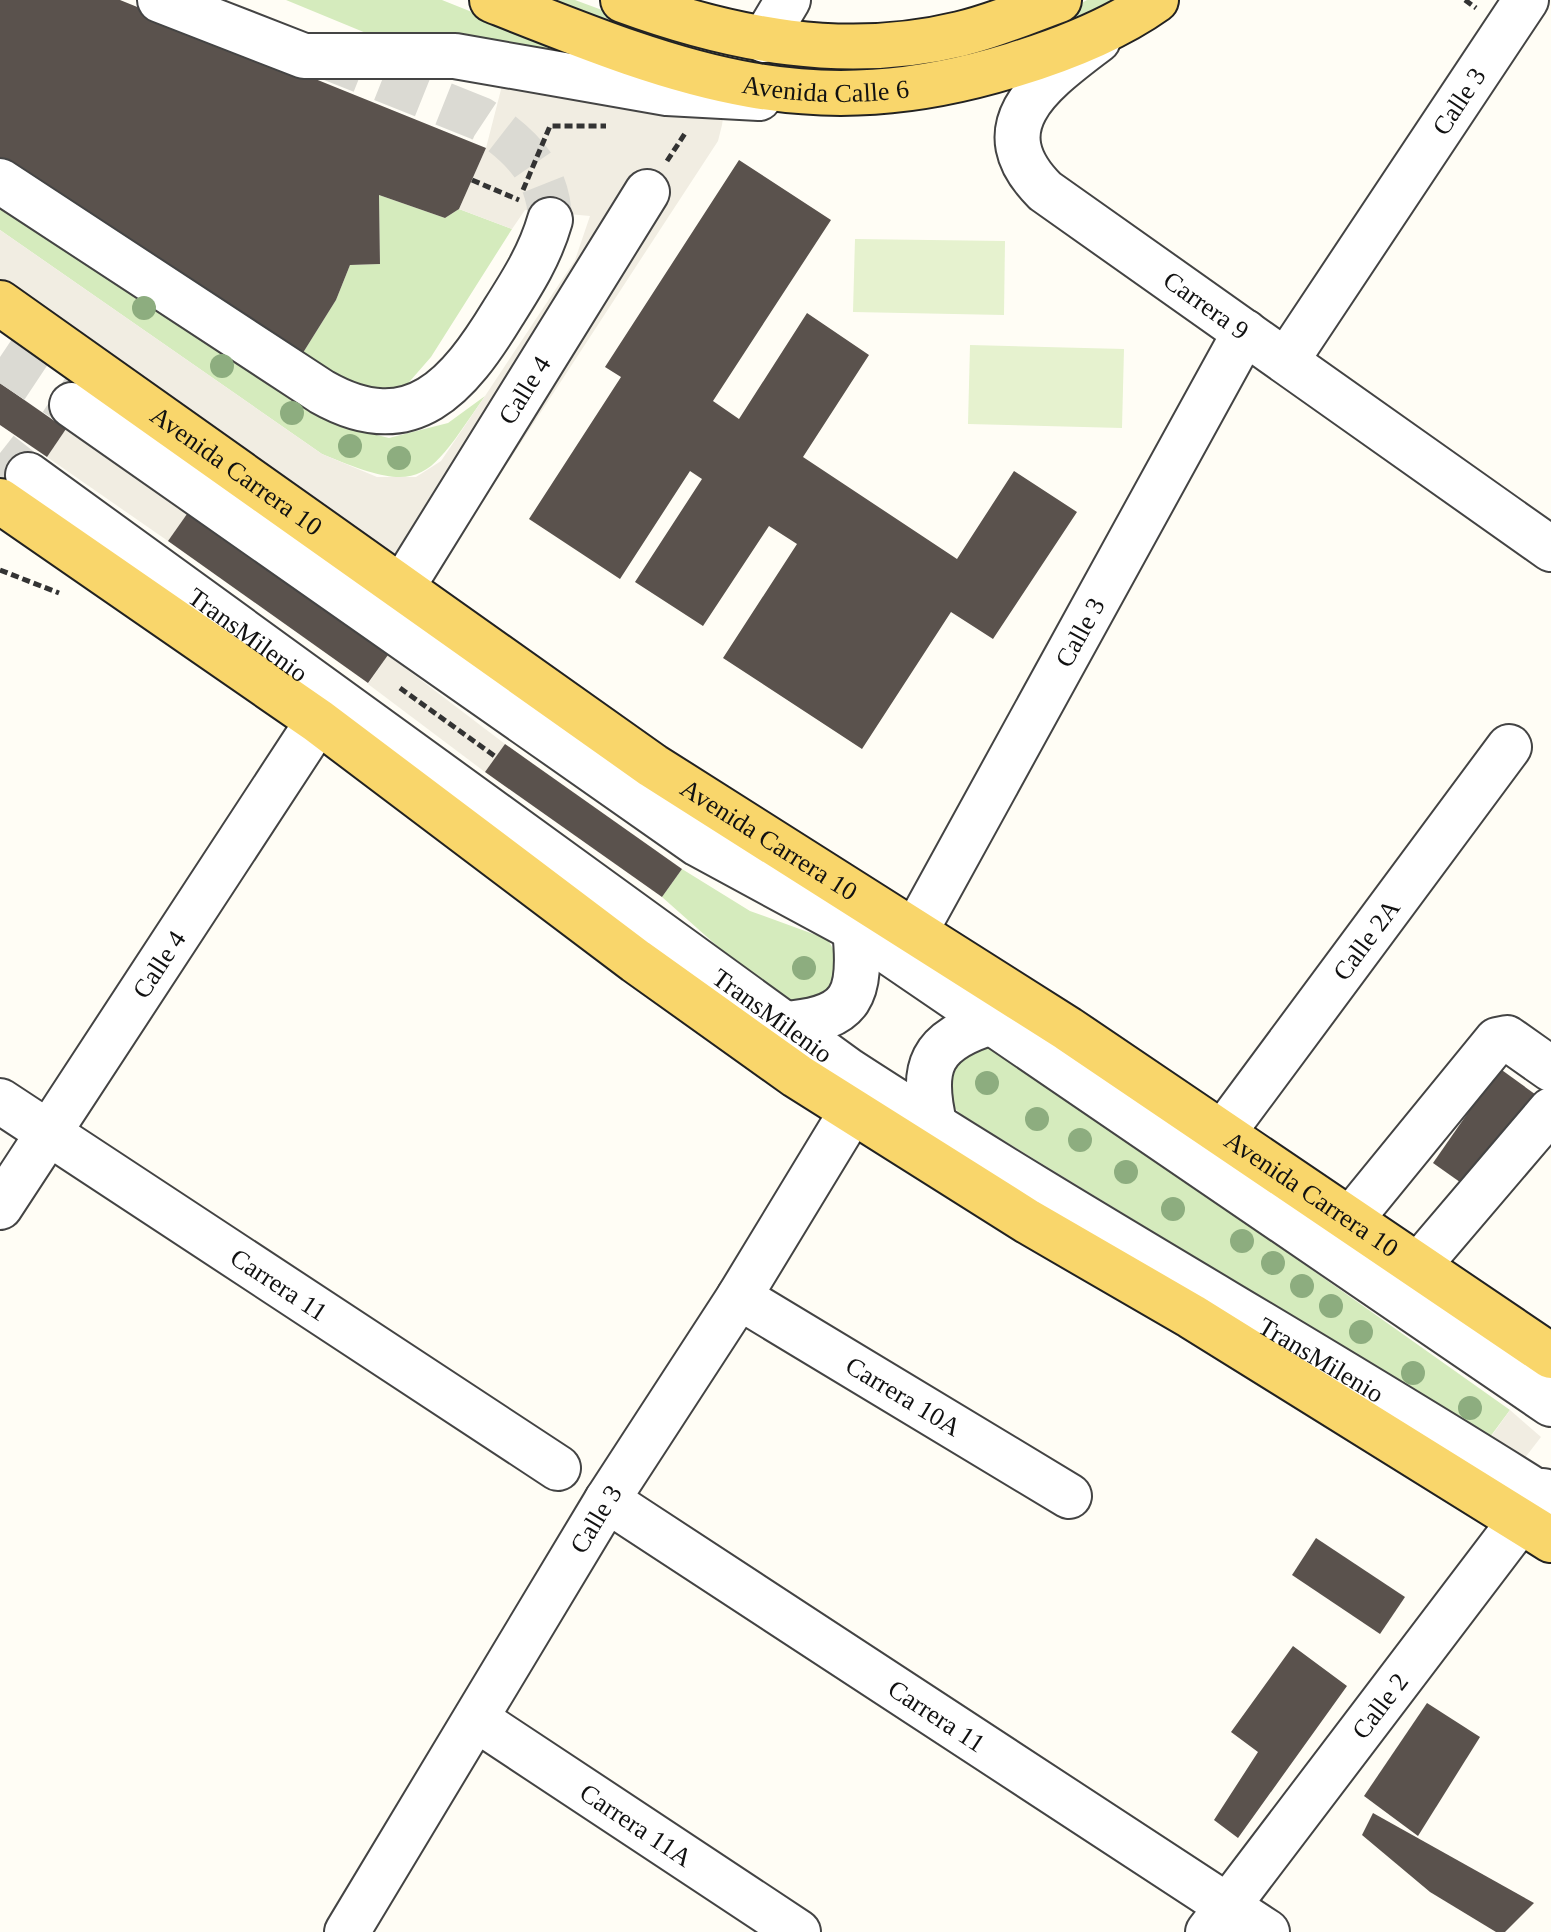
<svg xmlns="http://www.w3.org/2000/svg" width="1551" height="1932" font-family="Georgia,serif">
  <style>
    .green { fill: #d5ebbd }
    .pitch { fill: #e6f2cf }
    .plaza { fill: #f1ede2 }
    .building { fill: #5a524d }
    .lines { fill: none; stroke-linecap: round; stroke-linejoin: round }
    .minor-tunnel { stroke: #dbdad3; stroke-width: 44; stroke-dasharray: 44 22; stroke-linecap: butt }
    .minor-casing { stroke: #444; stroke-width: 48 }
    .major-casing { stroke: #222; stroke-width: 48 }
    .path { stroke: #333; stroke-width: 5; stroke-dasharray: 8 4; stroke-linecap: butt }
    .minor { stroke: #fff; stroke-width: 44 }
    .major { stroke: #f9d66b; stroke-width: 44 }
    .tree { fill: #8dad7f }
    .labels { text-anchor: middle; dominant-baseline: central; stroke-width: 8; stroke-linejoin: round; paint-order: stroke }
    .street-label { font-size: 26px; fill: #111; stroke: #fff }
  </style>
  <rect width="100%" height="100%" fill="#fffdf5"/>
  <g class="green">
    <polygon points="286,0 442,0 624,73 465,36 366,33"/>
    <polygon points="539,0 575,0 675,37 753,59 828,67 1071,9 1087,0 1121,0 1076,23 925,72 749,74"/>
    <polygon points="379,195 445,218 459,209 512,229 431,357 397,396 366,395 296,364 336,300 350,265 380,264"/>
    <path d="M0,208L211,339L340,426L389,438L448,423L485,396C426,481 424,497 322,454L0,230Z"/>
    <path d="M682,869L750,911L827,939C839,955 838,969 835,989L792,1007L760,984L662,897Z"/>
    <polygon points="983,1046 1013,1058 1510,1410 1490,1437 962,1115 948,1102 942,1068"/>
  </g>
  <g class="pitch">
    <polygon points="855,239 1005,241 1004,315 853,312"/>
    <polygon points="970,345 1124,349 1122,428 968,424"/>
  </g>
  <g class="plaza">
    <polygon points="506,70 725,104 722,125 718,141 424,591 0,293 0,230 322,454 377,477 416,477 441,461 485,396 575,260 590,216 525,210 512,229 459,209 486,148"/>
    <polygon points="66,429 187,514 168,541 47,457"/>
    <polygon points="388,655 505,744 485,772 368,684"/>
    <polygon points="1510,1410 1541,1437 1524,1459 1490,1438"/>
  </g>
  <g class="building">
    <polygon points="0,0 120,0 486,148 459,209 445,218 379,195 380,264 350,265 336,300 296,364 0,166"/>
    <polygon points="739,160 831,220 713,401 739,419 807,313 869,355 803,457 957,559 1014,471 1077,512 993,639 951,612 862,749 723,658 797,544 769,526 703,626 635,582 702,479 690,471 620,579 529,519 621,377 605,367"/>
    <polygon points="0,383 66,429 47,457 0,425"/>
    <polygon points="187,514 388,655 368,683 168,541"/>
    <polygon points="505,744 682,869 662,897 485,772"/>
    <polygon points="1499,1068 1539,1097 1474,1192 1433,1163"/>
    <polygon points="1316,1538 1405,1597 1380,1634 1292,1575"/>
    <polygon points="1293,1646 1347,1686 1238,1838 1214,1820 1258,1752 1231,1732"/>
    <polygon points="1427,1703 1480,1737 1418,1836 1364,1796"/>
    <polygon points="1373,1813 1534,1903 1505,1932 1496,1932 1430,1892 1362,1835"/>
  </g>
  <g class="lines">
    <g class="minor-tunnel">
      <path d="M321,55L481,119C519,144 549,171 550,220"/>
      <polyline points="0,357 72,405"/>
      <polyline points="0,453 28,475"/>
    </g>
    <g class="minor-casing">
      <g id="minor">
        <polyline points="160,0 304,56 455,56 667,93 759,98"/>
        <polyline points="764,40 788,0"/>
        <path id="s1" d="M1098,40C1046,80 979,125 1045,191L1551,549"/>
        <path d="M0,181L322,392C412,443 459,385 503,313C522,283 540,255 550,220"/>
        <path id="s2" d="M1286,361L1526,0"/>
        <polyline points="72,405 698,844 855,929 1551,1404"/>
        <path id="s3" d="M28,475L849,1071C1080,1221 1320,1354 1551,1501"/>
        <path id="s4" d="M401,589L647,192"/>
        <path id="s5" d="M915,932L1245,332"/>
        <path d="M784,1024C854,1019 862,995 855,929"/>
        <path id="s6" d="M0,1101L558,1468"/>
        <path d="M935,1127C920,1066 930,1041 992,1022"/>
        <path id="s7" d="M1222,1134L1509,747"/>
        <path id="s8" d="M0,1207L318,721"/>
        <polyline points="1350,1220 1497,1040 1507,1038 1551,1069"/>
        <polyline points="1418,1266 1551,1110"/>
        <path id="s9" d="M739,1297L1069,1496"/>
        <path id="s10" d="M607,1500L1267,1932"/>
        <path id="s11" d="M476,1719L798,1932"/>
        <path id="s12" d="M347,1932L607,1500L739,1297L852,1111"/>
        <path id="s13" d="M1208,1932L1543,1491"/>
      </g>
    </g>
    <g class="major-casing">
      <g id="major">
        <path id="s14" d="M492,0C681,75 808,128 1013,65C1062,50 1114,30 1156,0"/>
        <path d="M623,0C732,40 845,62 960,34C994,26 1026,12 1059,0"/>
        <path id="s15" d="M0,303L653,766L1068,1029L1551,1356"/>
        <polyline points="0,501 318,721 636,961 797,1076 1027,1221 1191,1316 1551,1540"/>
      </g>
    </g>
    <g class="path">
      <polyline points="1465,0 1476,8"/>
      <polyline points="667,161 686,132"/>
      <polyline points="472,180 519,200"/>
      <polyline points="523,190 550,126 606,126"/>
      <polyline points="0,570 59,593"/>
      <polyline points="400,688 496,757"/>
    </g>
    <use href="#minor" class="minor"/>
    <use href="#major" class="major"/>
  </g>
  <g class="tree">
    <circle cx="144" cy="308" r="12"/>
    <circle cx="222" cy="366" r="12"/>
    <circle cx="292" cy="413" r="12"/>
    <circle cx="350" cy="446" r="12"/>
    <circle cx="399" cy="458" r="12"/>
    <circle cx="804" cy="968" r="12"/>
    <circle cx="987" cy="1083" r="12"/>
    <circle cx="1037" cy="1119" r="12"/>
    <circle cx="1080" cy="1140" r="12"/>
    <circle cx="1126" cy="1172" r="12"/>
    <circle cx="1173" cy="1209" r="12"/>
    <circle cx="1242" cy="1241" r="12"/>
    <circle cx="1273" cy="1263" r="12"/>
    <circle cx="1302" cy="1286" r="12"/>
    <circle cx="1331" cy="1306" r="12"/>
    <circle cx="1361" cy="1332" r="12"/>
    <circle cx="1413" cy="1373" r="12"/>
    <circle cx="1470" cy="1408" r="12"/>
  </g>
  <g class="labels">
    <g class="street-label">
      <text stroke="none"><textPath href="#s14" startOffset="348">Avenida Calle 6</textPath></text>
      <text stroke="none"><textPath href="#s2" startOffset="312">Calle 3</textPath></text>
      <text stroke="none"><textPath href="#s1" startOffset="390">Carrera 9</textPath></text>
      <text stroke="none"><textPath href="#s4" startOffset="234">Calle 4</textPath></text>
      <text stroke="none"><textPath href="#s15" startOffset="290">Avenida Carrera 10</textPath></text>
      <text stroke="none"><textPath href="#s5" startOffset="342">Calle 3</textPath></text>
      <text stroke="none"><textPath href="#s3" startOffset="272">TransMilenio</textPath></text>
      <text stroke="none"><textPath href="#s15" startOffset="938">Avenida Carrera 10</textPath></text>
      <text stroke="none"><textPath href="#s7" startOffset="242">Calle 2A</textPath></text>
      <text stroke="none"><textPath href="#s8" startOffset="290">Calle 4</textPath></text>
      <text stroke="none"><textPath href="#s3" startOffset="920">TransMilenio</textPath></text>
      <text stroke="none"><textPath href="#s15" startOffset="1586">Avenida Carrera 10</textPath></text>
      <text stroke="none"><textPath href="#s6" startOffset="334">Carrera 11</textPath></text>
      <text stroke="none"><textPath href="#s3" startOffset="1568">TransMilenio</textPath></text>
      <text stroke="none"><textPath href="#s9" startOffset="192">Carrera 10A</textPath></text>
      <text stroke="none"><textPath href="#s12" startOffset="482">Calle 3</textPath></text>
      <text stroke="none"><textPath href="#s13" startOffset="284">Calle 2</textPath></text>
      <text stroke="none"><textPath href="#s10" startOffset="394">Carrera 11</textPath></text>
      <text stroke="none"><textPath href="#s11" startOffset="192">Carrera 11A</textPath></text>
    </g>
  </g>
</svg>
